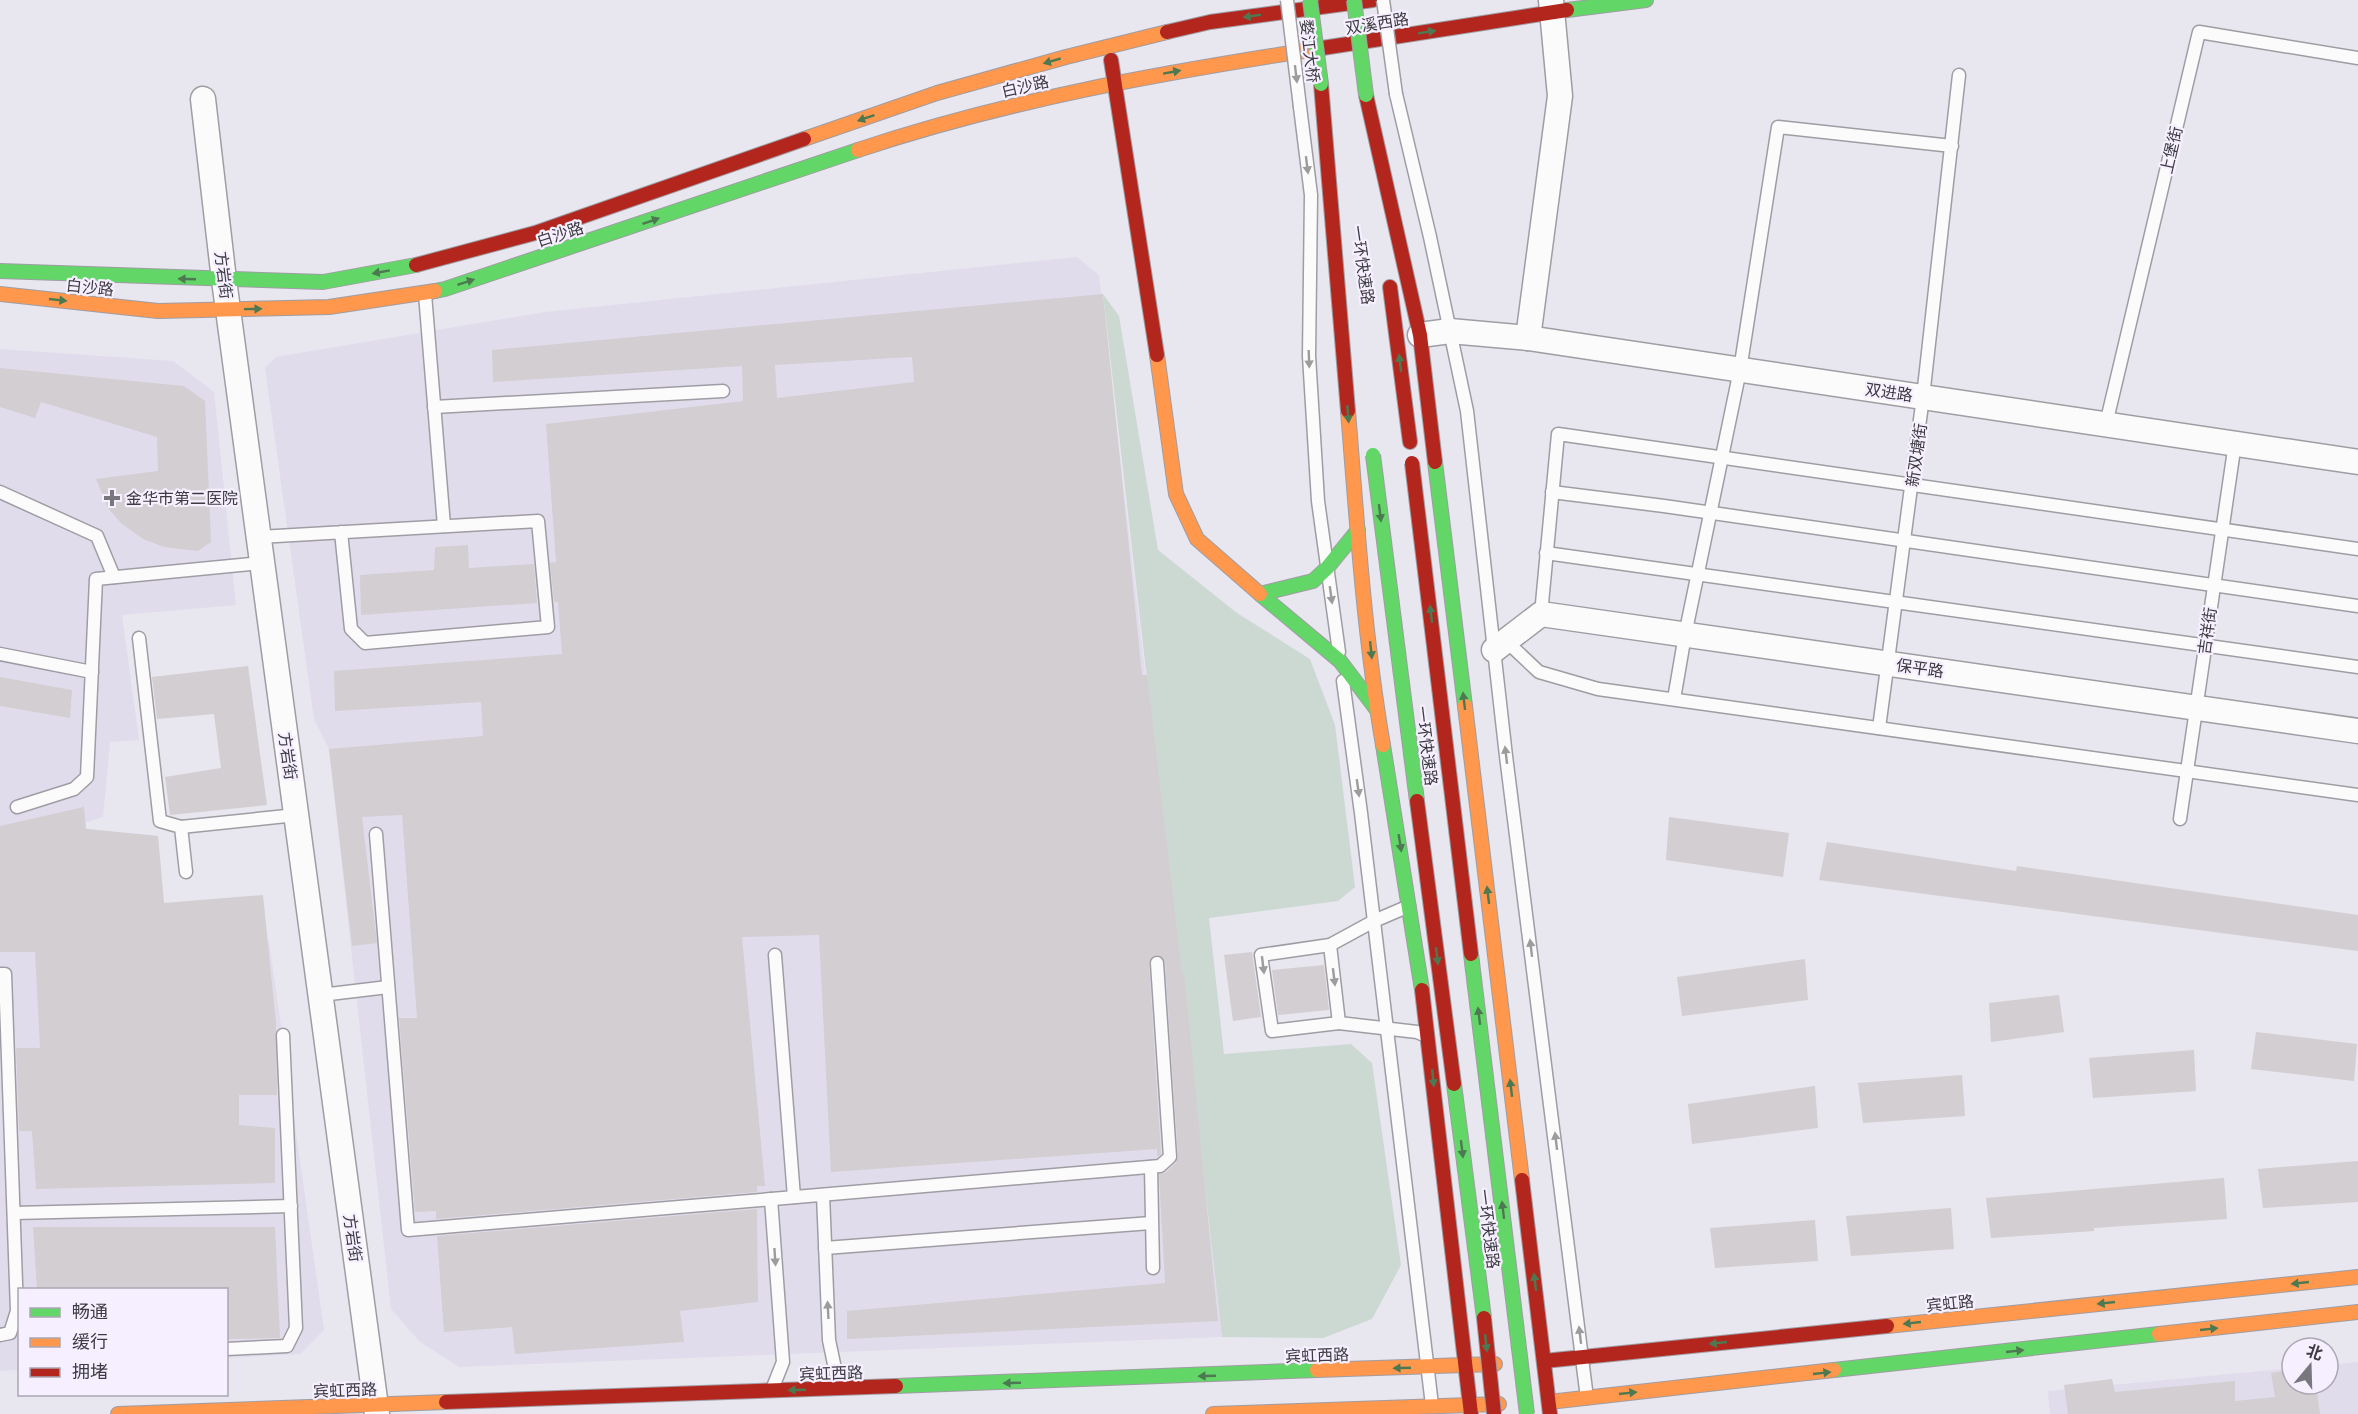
<svg xmlns="http://www.w3.org/2000/svg" width="2358" height="1414" font-family="'PT Sans','Noto Sans SC',sans-serif">
  <style>
    .built { fill: #e1dcec }
    .green { fill: #ccd9d2 }
    .building { fill: #d2ced1; fill-rule: evenodd }
    .lines { fill: none; stroke-linecap: round; stroke-linejoin: round }
    .lane-casing { stroke: #9f9da3; stroke-width: 15 }
    .street-casing { stroke: #9f9da3; stroke-width: 27 }
    .fast-casing { stroke: #9f9da3; stroke-width: 16 }
    .slow-casing { stroke: #9f9da3; stroke-width: 16 }
    .jam-casing { stroke: #9f9da3; stroke-width: 16 }
    .lane { stroke: #fcfbfc; stroke-width: 12 }
    .street { stroke: #fcfbfc; stroke-width: 24 }
    .fast { stroke: #63d668; stroke-width: 14 }
    .slow { stroke: #ff974d; stroke-width: 14 }
    .jam { stroke: #b3261e; stroke-width: 14 }
    .lane-bridge-casing { stroke: #9f9da3; stroke-width: 15; stroke-linecap: butt }
    .fast-bridge-casing { stroke: #9f9da3; stroke-width: 16; stroke-linecap: butt }
    .jam-bridge-casing { stroke: #9f9da3; stroke-width: 16; stroke-linecap: butt }
    .lane-bridge { stroke: #fcfbfc; stroke-width: 12 }
    .fast-bridge { stroke: #63d668; stroke-width: 14 }
    .jam-bridge { stroke: #b3261e; stroke-width: 14 }
    .oneway { fill: #4c7951 }
    .oneway2 { fill: #9c9b9e }
    .poi-dot { fill: #79777e; stroke: #f5efff; stroke-width: 2 }
    .labels { text-anchor: middle; dominant-baseline: central; stroke-width: 4.5; stroke-linejoin: round; paint-order: stroke }
    .street-label { font-size: 16px; fill: #3d3b41; stroke: #f5efff }
    .poi-label { font-size: 16px; fill: #3d3b41; stroke: #f5efff; text-anchor: start }
  </style>
  <rect width="100%" height="100%" fill="#e8e6ee"/>
  <g class="built">
    <polygon points="1077,257 1099,275 1222,1337 459,1367 419,1341 391,1309 329,749 314,719 265,368 276,357 545,312"/>
    <polygon points="0,349 173,361 214,392 236,605 122,615 139,740 110,742 103,817 71,827 158,836 168,949 269,941 324,1330 300,1354 227,1358 226,1290 20,1290 19,1370 0,1371"/>
    <polygon points="2358,1362 2358,1414 2050,1414 2048,1391 2292,1368 2292,1384 2328,1384 2328,1365"/>
  </g>
  <polygon class="green" points="1103,294 1119,316 1158,550 1237,613 1310,659 1335,725 1355,887 1338,901 1209,918 1224,1054 1351,1044 1372,1063 1401,1265 1372,1319 1323,1338 1222,1337"/>
  <g class="building">
    <path d="M1103,294L1142,675H1147L1182,973H1184L1218,1321L847,1339V1311L1165,1283L1159,1174L1166,1172L1176,1163L1178,1156L1165,962L1163,958L1157,955L1152,957L1149,964L1161,1154L1157,1157V1149L831,1172L819,935L742,937L765,1186H757V1192L436,1219V1211L415,1212L399,1018H417L402,815L362,817L377,943L352,946L329,749L483,736L481,702L335,711L334,671L562,654L558,602H554L550,563L556,562L546,424L743,401L742,366L493,382L492,350ZM912,357L914,382L777,398L775,365Z"/>
    <polygon points="0,368 184,386 205,401 211,542 198,551 164,547 143,539 121,523 108,508 96,479 158,471 157,437 41,402 35,418 0,407"/>
    <polygon points="468,545 469,568 534,564 537,603 361,615 360,575 434,570 435,547"/>
    <polygon points="248,666 267,805 170,815 165,777 221,768 214,714 157,719 152,677"/>
    <polygon points="0,677 72,690 70,718 0,706"/>
    <polygon points="84,807 86,829 158,836 164,903 263,895 276,1023 277,1095 239,1095 239,1125 275,1128 275,1183 36,1189 32,1131 19,1131 16,1048 40,1048 35,952 0,952 0,826"/>
    <polygon points="1669,817 1789,833 1783,877 1666,860"/>
    <polygon points="1827,842 2016,871 2017,866 2358,915 2358,951 1819,880"/>
    <polygon points="1252,952 1261,1017 1233,1021 1224,955"/>
    <polygon points="1805,959 1808,1000 1682,1016 1677,977"/>
    <polygon points="1324,965 1329,1010 1278,1015 1272,970"/>
    <polygon points="2059,995 2064,1032 1991,1042 1989,1003"/>
    <polygon points="2256,1032 2357,1044 2354,1081 2251,1069"/>
    <polygon points="2194,1050 2196,1091 2093,1098 2089,1058"/>
    <polygon points="1962,1075 1965,1116 1863,1123 1858,1083"/>
    <polygon points="1815,1086 1818,1128 1692,1144 1688,1104"/>
    <polygon points="2358,1161 2358,1202 2263,1208 2258,1169"/>
    <polygon points="2224,1178 2227,1219 2094,1228 2094,1231 1991,1238 1986,1198"/>
    <polygon points="1951,1208 1954,1249 1851,1256 1846,1216"/>
    <polygon points="757,1209 758,1302 680,1311 684,1342 515,1354 512,1327 444,1332 437,1236"/>
    <polygon points="1815,1220 1818,1261 1715,1268 1710,1228"/>
    <polygon points="33,1227 275,1227 280,1338 226,1339 226,1290 37,1290"/>
    <polygon points="2292,1370 2292,1384 2316,1384 2320,1414 2068,1414 2064,1385 2112,1379 2115,1392 2235,1381 2235,1401 2275,1397 2271,1373"/>
  </g>
  <g class="lines">
    <g class="lane-casing">
      <g id="lane">
        <polyline points="1396,94 1430,237 1467,411 1506,756 1587,1398"/>
        <polyline points="1300,107 1311,195 1309,356 1318,501 1339,652"/>
        <polyline points="425,294 444,526"/>
        <polyline points="434,407 723,391"/>
        <polyline points="2106,424 2199,32 2358,58"/>
        <polyline points="0,492 97,536 114,577"/>
        <polyline points="1552,492 1664,506 2358,606"/>
        <polyline points="259,537 538,521 548,627 365,643 351,629 341,532"/>
        <polyline points="1546,553 2358,667"/>
        <polyline points="1541,614 1558,434 2358,549"/>
        <polyline points="139,638 160,821 181,827 186,872"/>
        <polyline points="1506,641 1539,672 1598,689 2358,795"/>
        <polyline points="0,654 92,672"/>
        <polyline points="1343,681 1361,813 1432,1405"/>
        <polyline points="1674,699 1685,635 1740,370 1778,127 1952,146"/>
        <polyline points="1879,728 1923,397 1959,75"/>
        <polyline points="17,807 74,789 87,777 96,579 262,563"/>
        <polyline points="2180,819 2235,443"/>
        <polyline points="181,827 296,815"/>
        <polyline points="376,834 408,1230 1160,1166 1170,1157 1157,963"/>
        <polyline points="1409,906 1374,921 1330,945 1339,1023 1417,1032 1426,1036"/>
        <polyline points="1330,945 1261,955 1272,1031 1339,1023"/>
        <polyline points="775,955 794,1197"/>
        <polyline points="0,974 5,974 17,1311 10,1333 0,1335"/>
        <polyline points="321,995 388,987"/>
        <polyline points="1151,1167 1153,1268"/>
        <polyline points="823,1195 829,1340 839,1388"/>
        <polyline points="771,1199 783,1362 773,1387"/>
        <polyline points="14,1213 291,1206"/>
        <polyline points="825,1248 1151,1223"/>
        <polyline points="226,1349 287,1346 296,1328 283,1035"/>
      </g>
    </g>
    <g class="street-casing">
      <g id="street">
        <polyline points="203,99 224,280 377,1414"/>
        <polyline points="1420,335 1450,331 1528,338 2358,462"/>
        <polyline points="1528,338 1560,96 1551,0"/>
        <polyline points="1494,650 1541,614 2358,731"/>
      </g>
    </g>
    <g class="fast-casing">
      <g id="fast">
        <polyline points="1567,10 1646,0"/>
        <polyline points="0,271 323,282 416,265"/>
        <polyline points="435,291 445,289 858,150"/>
        <polyline points="1435,462 1465,706"/>
        <polyline points="1358,530 1327,568 1313,581 1260,594 1340,661 1377,710"/>
        <polyline points="1383,745 1422,990"/>
        <polyline points="1834,1370 2159,1334"/>
        <polyline points="896,1386 1317,1370"/>
      </g>
    </g>
    <g class="slow-casing">
      <g id="slow">
        <polyline points="804,139 937,93 1066,57 1167,32"/>
        <path d="M858,150C1007,100 1161,73 1316,49"/>
        <polyline points="0,294 158,311 329,307 435,291"/>
        <polyline points="1157,355 1176,494 1197,539 1260,594"/>
        <path d="M1348,411C1357,522 1364,635 1383,745"/>
        <polyline points="1465,706 1522,1180"/>
        <polyline points="1887,1326 2358,1277"/>
        <polyline points="2159,1334 2358,1312"/>
        <polyline points="1317,1370 1495,1364"/>
        <polyline points="1549,1402 1834,1370"/>
        <polyline points="118,1414 446,1402"/>
        <polyline points="1213,1414 1499,1404"/>
      </g>
    </g>
    <g class="jam-casing">
      <g id="jam">
        <polyline points="1167,32 1210,22 1373,0"/>
        <polyline points="1316,49 1567,10"/>
        <polyline points="1111,60 1157,355"/>
        <polyline points="1321,84 1348,411"/>
        <polyline points="1366,95 1420,335 1435,462"/>
        <polyline points="416,265 535,233 804,139"/>
        <polyline points="1390,287 1410,442"/>
        <polyline points="1422,990 1471,1414"/>
        <polyline points="1522,1180 1550,1414"/>
        <polyline points="1544,1361 1887,1326"/>
        <polyline points="446,1402 896,1386"/>
      </g>
    </g>
    <use href="#lane" class="lane"/>
    <use href="#street" class="street"/>
    <use href="#fast" class="fast"/>
    <use href="#slow" class="slow"/>
    <use href="#jam" class="jam"/>
    <g class="lane-bridge-casing">
      <g id="lane-bridge">
        <polyline points="1287,0 1300,107"/>
        <polyline points="1383,0 1396,94"/>
      </g>
    </g>
    <g class="fast-bridge-casing">
      <g id="fast-bridge">
        <polyline points="1310,0 1321,84"/>
        <polyline points="1354,0 1366,95"/>
        <polyline points="1373,455 1417,801"/>
        <polyline points="1471,954 1527,1414"/>
        <polyline points="1454,1084 1484,1318"/>
      </g>
    </g>
    <g class="jam-bridge-casing">
      <g id="jam-bridge">
        <polyline points="1412,463 1471,954"/>
        <polyline points="1417,801 1454,1084"/>
        <polyline points="1484,1318 1494,1414"/>
      </g>
    </g>
    <use href="#lane-bridge" class="lane-bridge"/>
    <use href="#fast-bridge" class="fast-bridge"/>
    <use href="#jam-bridge" class="jam-bridge"/>
  </g>
  <defs><path id="oneway-solid" d="M-6-.8H1V-3.2L6.5 0L1 3.2V.8H-6Z" transform="scale(1.5)"/></defs>
  <g class="oneway">
    <use href="#oneway-solid" transform="translate(1252 16) rotate(172)"/>
    <use href="#oneway-solid" transform="translate(1427 32) rotate(-9)"/>
    <use href="#oneway-solid" transform="translate(1052 61) rotate(164)"/>
    <use href="#oneway-solid" transform="translate(1172 72) rotate(-10)"/>
    <use href="#oneway-solid" transform="translate(866 118) rotate(161)"/>
    <use href="#oneway-solid" transform="translate(651 221) rotate(-19)"/>
    <use href="#oneway-solid" transform="translate(381 272) rotate(170)"/>
    <use href="#oneway-solid" transform="translate(187 279) rotate(-178)"/>
    <use href="#oneway-solid" transform="translate(466 282) rotate(-18)"/>
    <use href="#oneway-solid" transform="translate(58 300) rotate(6)"/>
    <use href="#oneway-solid" transform="translate(253 309) rotate(-1)"/>
    <use href="#oneway-solid" transform="translate(1400 363) rotate(-97)"/>
    <use href="#oneway-solid" transform="translate(1348 414) rotate(85)"/>
    <use href="#oneway-solid" transform="translate(1380 513) rotate(83)"/>
    <use href="#oneway-solid" transform="translate(1431 614) rotate(-97)"/>
    <use href="#oneway-solid" transform="translate(1371 650) rotate(84)"/>
    <use href="#oneway-solid" transform="translate(1464 701) rotate(-97)"/>
    <use href="#oneway-solid" transform="translate(1400 843) rotate(81)"/>
    <use href="#oneway-solid" transform="translate(1488 895) rotate(-97)"/>
    <use href="#oneway-solid" transform="translate(1437 956) rotate(83)"/>
    <use href="#oneway-solid" transform="translate(1479 1016) rotate(-97)"/>
    <use href="#oneway-solid" transform="translate(1433 1078) rotate(84)"/>
    <use href="#oneway-solid" transform="translate(1511 1088) rotate(-97)"/>
    <use href="#oneway-solid" transform="translate(1462 1149) rotate(83)"/>
    <use href="#oneway-solid" transform="translate(1503 1210) rotate(-97)"/>
    <use href="#oneway-solid" transform="translate(1535 1282) rotate(-97)"/>
    <use href="#oneway-solid" transform="translate(2300 1283) rotate(174)"/>
    <use href="#oneway-solid" transform="translate(2106 1303) rotate(174)"/>
    <use href="#oneway-solid" transform="translate(1912 1323) rotate(174)"/>
    <use href="#oneway-solid" transform="translate(2209 1329) rotate(-6)"/>
    <use href="#oneway-solid" transform="translate(1486 1343) rotate(84)"/>
    <use href="#oneway-solid" transform="translate(1718 1343) rotate(174)"/>
    <use href="#oneway-solid" transform="translate(2015 1351) rotate(-6)"/>
    <use href="#oneway-solid" transform="translate(1402 1368) rotate(178)"/>
    <use href="#oneway-solid" transform="translate(1822 1373) rotate(-6)"/>
    <use href="#oneway-solid" transform="translate(1207 1376) rotate(178)"/>
    <use href="#oneway-solid" transform="translate(1012 1383) rotate(178)"/>
    <use href="#oneway-solid" transform="translate(797 1390) rotate(178)"/>
    <use href="#oneway-solid" transform="translate(1628 1393) rotate(-6)"/>
  </g>
  <g class="oneway2">
    <use href="#oneway-solid" transform="translate(1296 74) rotate(83)"/>
    <use href="#oneway-solid" transform="translate(1307 165) rotate(83)"/>
    <use href="#oneway-solid" transform="translate(1309 359) rotate(88)"/>
    <use href="#oneway-solid" transform="translate(1331 595) rotate(82)"/>
    <use href="#oneway-solid" transform="translate(1506 755) rotate(-97)"/>
    <use href="#oneway-solid" transform="translate(1358 788) rotate(82)"/>
    <use href="#oneway-solid" transform="translate(1531 948) rotate(-97)"/>
    <use href="#oneway-solid" transform="translate(1263 965) rotate(83)"/>
    <use href="#oneway-solid" transform="translate(1334 977) rotate(83)"/>
    <use href="#oneway-solid" transform="translate(1556 1141) rotate(-97)"/>
    <use href="#oneway-solid" transform="translate(775 1257) rotate(86)"/>
    <use href="#oneway-solid" transform="translate(828 1310) rotate(-93)"/>
    <use href="#oneway-solid" transform="translate(1580 1335) rotate(-97)"/>
  </g>
  <path class="poi-dot" d="M109 489h6v6h6v6h-6v6h-6v-6h-6v-6h6z"/>
  <g class="labels">
    <g class="street-label">
      <text transform="translate(1377 23) rotate(-9)">双溪西路</text>
      <text transform="translate(1310 51) rotate(83)">婺江大桥</text>
      <text transform="translate(1025 86) rotate(-13)">白沙路</text>
      <text transform="translate(2171 150) rotate(-77)">上堡街</text>
      <text transform="translate(560 234) rotate(-18)">白沙路</text>
      <text transform="translate(1363 265) rotate(82)">一环快速路</text>
      <text transform="translate(224 275) rotate(83)">方岩街</text>
      <text transform="translate(90 287) rotate(6)">白沙路</text>
      <text transform="translate(1889 392) rotate(8)">双进路</text>
      <text transform="translate(1916 455) rotate(-82)">新双塘街</text>
      <text transform="translate(2207 631) rotate(-82)">吉祥街</text>
      <text transform="translate(1920 668) rotate(8)">保平路</text>
      <text transform="translate(1427 746) rotate(83)">一环快速路</text>
      <text transform="translate(288 756) rotate(82)">方岩街</text>
      <text transform="translate(1489 1229) rotate(83)">一环快速路</text>
      <text transform="translate(353 1238) rotate(82)">方岩街</text>
      <text transform="translate(1950 1303) rotate(-6)">宾虹路</text>
      <text transform="translate(1317 1355) rotate(-2)">宾虹西路</text>
      <text transform="translate(831 1373) rotate(-2)">宾虹西路</text>
      <text transform="translate(345 1390) rotate(-2)">宾虹西路</text>
    </g>
    <g class="poi-label">
      <text x="126" y="498">金华市第二医院</text>
    </g>
  </g>
  <rect x="18" y="1288" width="210" height="108" fill="#f5efff" stroke="#aba7b3" stroke-width="1.5"/>
  <rect x="30" y="1308" width="30" height="9" fill="#63d668" stroke="#aba7b3" stroke-width="1.5"/>
  <text x="72" y="1318" font-size="18" fill="#3d3b41">畅通</text>
  <rect x="30" y="1338" width="30" height="9" fill="#ff974d" stroke="#aba7b3" stroke-width="1.5"/>
  <text x="72" y="1348" font-size="18" fill="#3d3b41">缓行</text>
  <rect x="30" y="1368" width="30" height="9" fill="#b3261e" stroke="#aba7b3" stroke-width="1.5"/>
  <text x="72" y="1378" font-size="18" fill="#3d3b41">拥堵</text>
  <g transform="translate(2310 1366) rotate(19)"><circle r="28" fill="#f5efff" stroke="#aba7b3" stroke-width="1.5"/>
  <path d="M0-4.5L10 22L0 15L-10 22Z" fill="#79777e"/>
  <text y="-9" font-size="16" font-weight="bold" text-anchor="middle" fill="#3d3b41">北</text>
  </g>
</svg>
